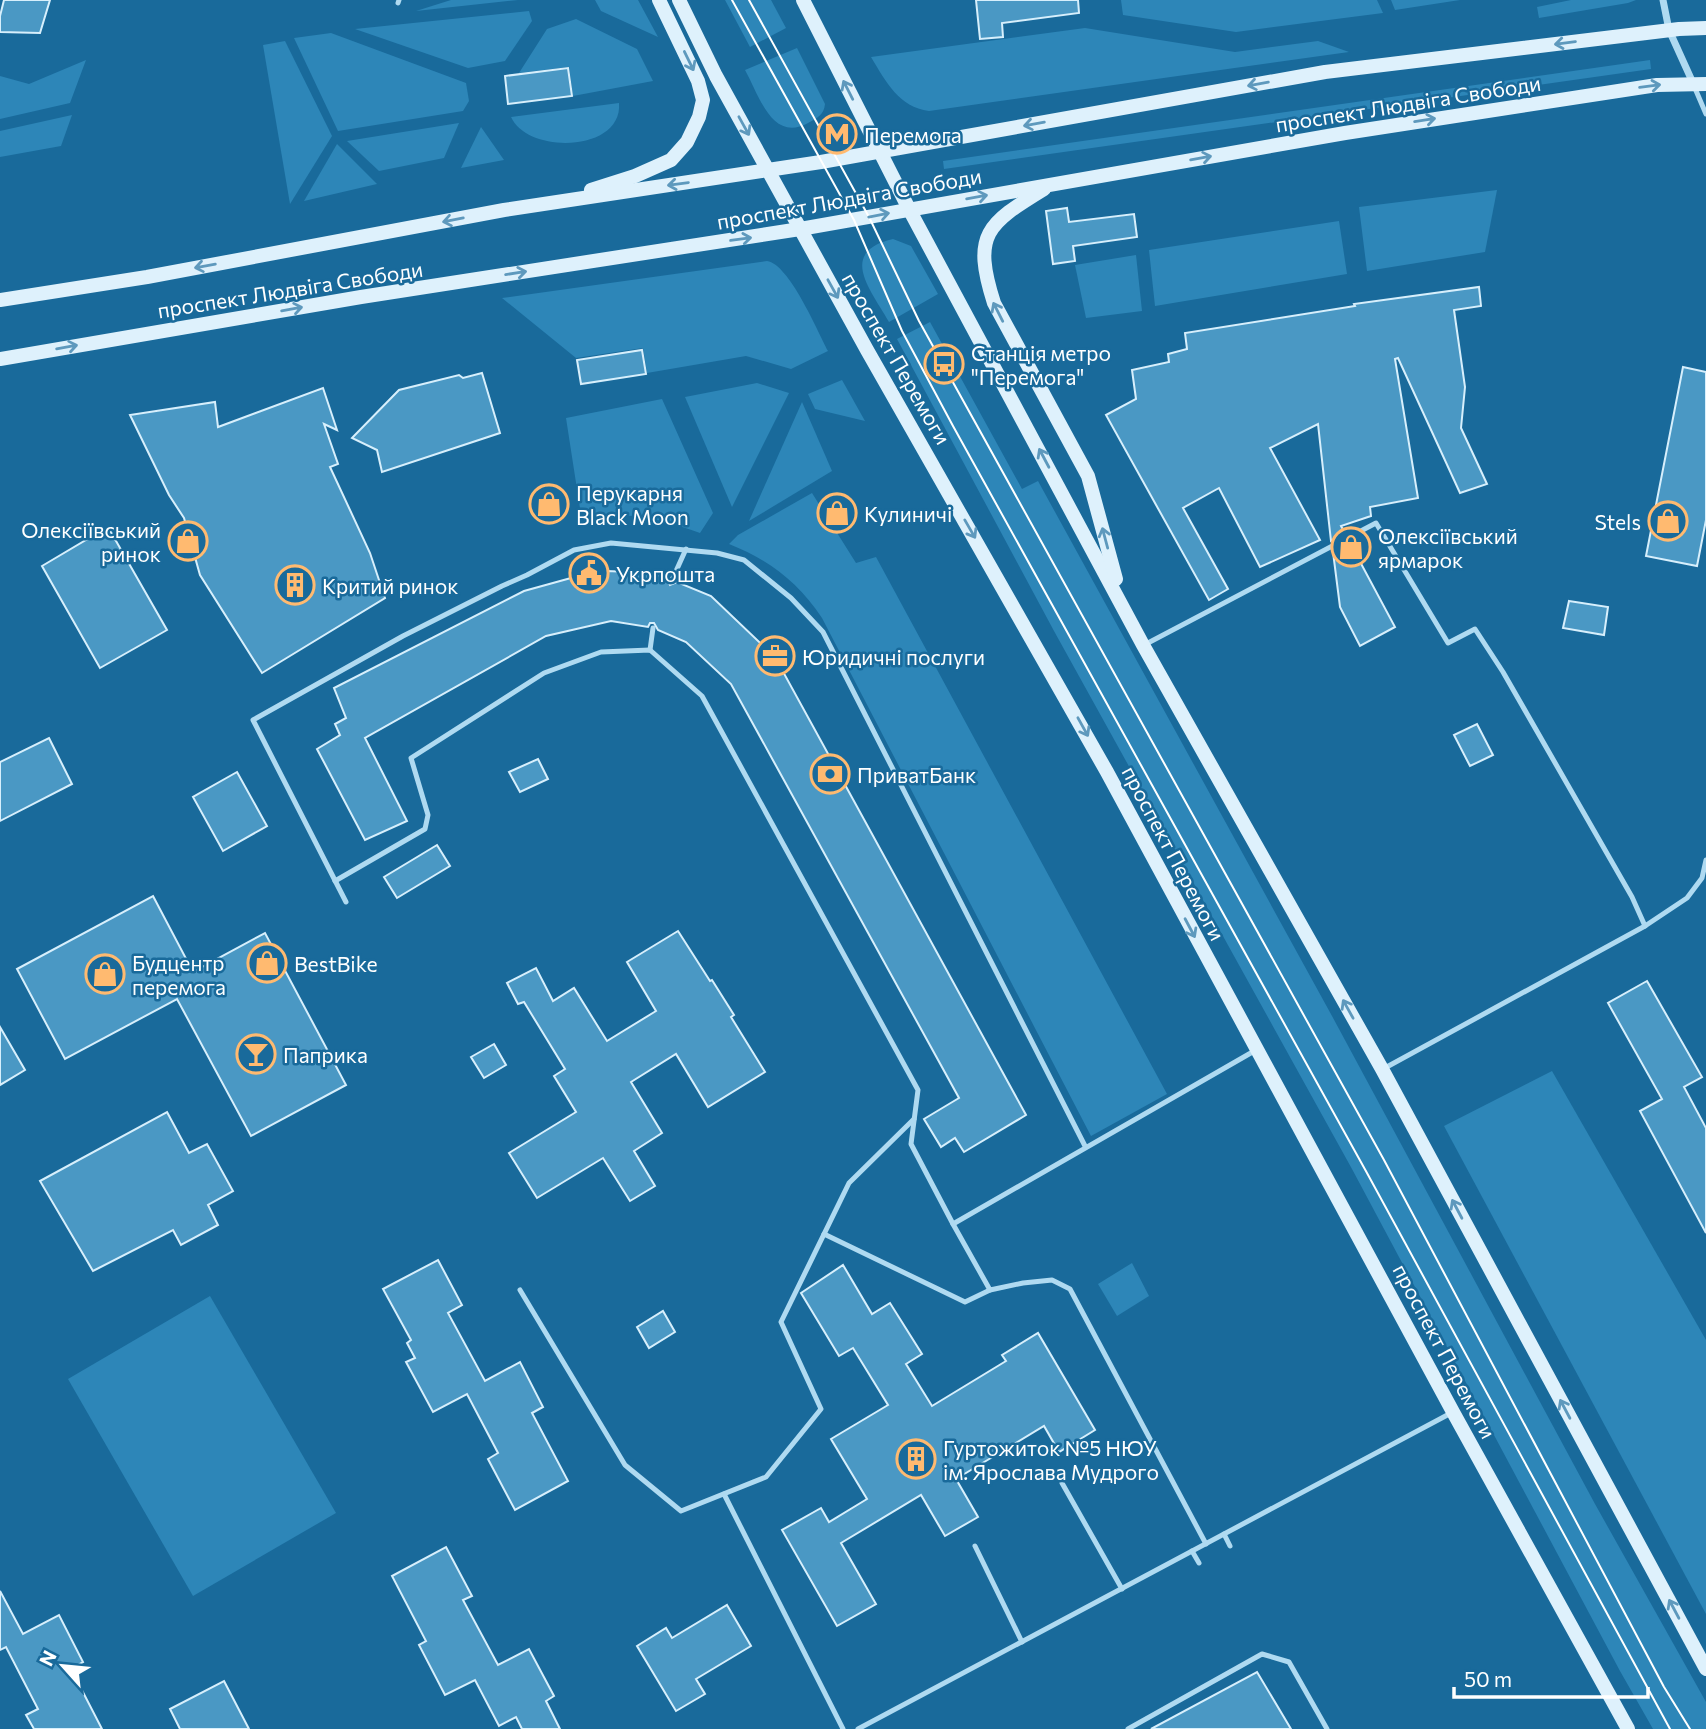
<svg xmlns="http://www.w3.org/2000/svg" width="1706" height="1729" font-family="Commissioner,sans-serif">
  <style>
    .green { fill: #2d86b8 }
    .building { fill: #4a98c4; stroke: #d7effc; stroke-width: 2 }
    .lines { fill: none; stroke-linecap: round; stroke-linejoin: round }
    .lane { stroke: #afdaf1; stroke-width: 5 }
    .street { stroke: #afdaf1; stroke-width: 7 }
    .secondary { stroke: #def1fc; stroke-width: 14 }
    .tram { stroke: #fff; stroke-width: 2 }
    .oneway { stroke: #5e99bd }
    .labels { text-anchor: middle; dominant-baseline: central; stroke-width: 5; stroke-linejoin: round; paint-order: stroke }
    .street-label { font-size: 21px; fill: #fff; stroke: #196a9b }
    .poi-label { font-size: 21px; fill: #fff; stroke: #196a9b; text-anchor: start }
  </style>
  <rect width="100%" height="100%" fill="#196a9b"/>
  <g class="green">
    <polygon points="451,0 518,0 416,11"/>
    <polygon points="595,0 638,0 658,37 601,11"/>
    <polygon points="725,0 771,0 786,28 750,47"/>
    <polygon points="1121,0 1377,0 1383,13 1236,32 1123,15"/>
    <polygon points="1391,0 1460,0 1395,10"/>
    <polygon points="1571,0 1636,0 1628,3 1539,18 1537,7"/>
    <polygon points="529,11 532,21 505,61 468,68 355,29"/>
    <polygon points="576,19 637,49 653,81 573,96 569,67 519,73 547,29"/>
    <path d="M1085,28L1235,52L1318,41L1349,52L929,111C899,107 886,82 871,57Z"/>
    <polygon points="331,33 466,83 469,101 463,111 338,131 294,38"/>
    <polygon points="285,41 332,136 290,204 263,45"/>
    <path d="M797,48L825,104C824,115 817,118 808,123C772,143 759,95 745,70Z"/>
    <polygon points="86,60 70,103 0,119 0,76 29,84"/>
    <polygon points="1650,60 1651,69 944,169 943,161"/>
    <path d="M619,103C623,152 528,155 511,117Z"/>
    <polygon points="72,115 61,146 0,157 0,131"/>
    <polygon points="459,123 444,158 379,171 347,141"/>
    <polygon points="481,127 504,160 461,168"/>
    <polygon points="337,144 377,184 304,201"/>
    <polygon points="1497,190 1485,252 1367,271 1359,207"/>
    <polygon points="1339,221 1347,274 1155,306 1149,250"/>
    <path d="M893,239L911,246L938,294L889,322C871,290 837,252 893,239Z"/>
    <polygon points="1136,255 1142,311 1086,318 1075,265"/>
    <path d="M767,261C789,264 817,330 828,351L791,369L746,356L647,373L643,348L576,358L502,298Z"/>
    <polygon points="930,322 1022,489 1038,481 1332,1016 1595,1504 1706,1702 1706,1729 1653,1729 1620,1671 1352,1169 1054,631 897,339"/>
    <polygon points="842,380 865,421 815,409 808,394"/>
    <polygon points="757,383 789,393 732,507 685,397"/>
    <path d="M662,399L713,513L700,533C655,517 629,513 581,515L566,418Z"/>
    <polygon points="802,402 832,471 749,521"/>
    <path d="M812,493L856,563L876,557L1167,1094L1091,1136L822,618C798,582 769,560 729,544L738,535Z"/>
    <polygon points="1552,1071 1706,1340 1706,1614 1444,1126"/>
    <polygon points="1132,1263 1149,1296 1117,1316 1098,1284"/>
    <polygon points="210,1296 336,1513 193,1596 68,1379"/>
  </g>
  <g class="building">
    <polygon points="4,0 50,0 40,33 0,32 0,16"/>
    <polygon points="976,0 1078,0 1079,13 1002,23 1003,37 980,39"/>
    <polygon points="568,68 572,96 508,104 505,76"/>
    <polygon points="1067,208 1069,222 1134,214 1137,237 1073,246 1075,261 1053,264 1046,211"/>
    <polygon points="1479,287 1481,306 1454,310 1465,387 1461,428 1487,484 1460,493 1398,358 1395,359 1418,498 1370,507 1371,516 1341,526 1345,533 1331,541 1318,424 1270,448 1320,540 1260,567 1219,488 1183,508 1228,589 1209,600 1106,415 1136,399 1132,370 1169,362 1168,354 1187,349 1185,333 1355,306 1354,304"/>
    <polygon points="642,350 646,374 581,384 577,360"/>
    <polygon points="1683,367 1706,372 1706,520 1697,566 1646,556"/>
    <polygon points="482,373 500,433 382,472 377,450 352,438 399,390 459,375 463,378"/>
    <polygon points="323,388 337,430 324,424 338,464 330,467 370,553 385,598 262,673 200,575 184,518 169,495 130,415 215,402 218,427"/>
    <polygon points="108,527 167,630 100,668 42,566"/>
    <polygon points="1350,543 1395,627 1360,646 1340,607 1333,552"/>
    <polygon points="607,571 650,573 667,578 670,585 677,582 711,596 775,657 1026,1115 964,1152 955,1138 941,1147 924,1119 959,1098 731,684 686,642 658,630 654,623 650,623 648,627 611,621 546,636 365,738 407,821 365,840 317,749 340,735 335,724 346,718 334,688 524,591 589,573"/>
    <polygon points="1569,601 1608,607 1604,635 1563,628"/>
    <polygon points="1477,724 1493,755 1470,766 1454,735"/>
    <polygon points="49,738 72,784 0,821 0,762"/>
    <polygon points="538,759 548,779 520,792 509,772"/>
    <polygon points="237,772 267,826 223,851 193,797"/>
    <polygon points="437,845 450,866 397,898 384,877"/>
    <polygon points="153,896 193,972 265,933 346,1085 251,1136 177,999 65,1059 17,969"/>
    <polygon points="678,931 710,981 712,980 734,1015 731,1017 765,1072 708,1107 676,1054 631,1082 662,1133 634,1151 655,1186 630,1201 603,1158 537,1198 509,1153 576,1112 554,1076 565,1069 524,1002 518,1004 507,983 536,968 553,1001 574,988 607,1041 656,1011 627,962"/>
    <polygon points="1647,981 1702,1077 1684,1087 1706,1128 1706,1233 1640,1111 1662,1099 1608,1003"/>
    <polygon points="0,1027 25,1070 0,1085"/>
    <polygon points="494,1044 506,1065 484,1078 471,1057"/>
    <polygon points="167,1112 189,1153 207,1144 233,1191 208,1205 218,1225 181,1245 173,1230 93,1271 40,1181"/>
    <polygon points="438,1260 462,1305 448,1313 485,1381 520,1362 543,1407 532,1413 568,1481 515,1510 488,1459 498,1453 467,1394 433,1412 406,1362 415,1358 407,1343 411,1340 383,1289"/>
    <polygon points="843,1265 872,1314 890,1303 922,1354 906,1364 932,1406 1006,1361 1002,1355 1038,1333 1095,1430 1059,1452 1044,1426 956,1479 978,1517 945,1536 921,1495 841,1543 876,1604 837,1626 782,1530 821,1508 829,1522 867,1499 831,1439 888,1405 853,1348 839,1356 801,1293"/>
    <polygon points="663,1311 675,1332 649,1348 637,1327"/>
    <polygon points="446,1547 472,1596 463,1600 498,1665 529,1649 554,1696 546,1701 560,1729 522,1729 516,1717 499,1726 475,1680 445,1695 419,1645 426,1641 392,1576"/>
    <polygon points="0,1591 23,1634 59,1615 83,1662 71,1669 102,1729 34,1729 26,1715 38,1709 6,1647 0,1650"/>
    <polygon points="727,1605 751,1646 696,1679 705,1694 676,1711 637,1646 666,1628 672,1638"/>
    <polygon points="1257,1672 1291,1729 1151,1729"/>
    <polygon points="224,1681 249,1729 180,1729 170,1709"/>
  </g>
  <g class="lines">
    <g class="lane">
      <polyline points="398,3 399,0"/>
      <polyline points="1694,86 1706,114"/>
      <polyline points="672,580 686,549"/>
      <polyline points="1146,644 1376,523 1448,643 1475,629 1503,672 1632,897 1645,926"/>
      <polyline points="650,650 653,628"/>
      <polyline points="335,881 425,829 428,815 411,758 544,673 601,652 650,650 702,696 918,1090 911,1144 953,1224 1256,1050"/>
      <polyline points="346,902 253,720 403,636 502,586 527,575 574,550 611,543 717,553 744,560 791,598 823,632 1085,1146"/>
      <polyline points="1383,1069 1645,926 1687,898 1702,878 1706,860"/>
      <polyline points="953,1224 990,1290 1023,1283 1052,1280 1070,1289 1206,1544"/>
      <polyline points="824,1234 965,1302 990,1290"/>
      <polyline points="520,1290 625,1465 681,1511 766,1477 821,1409 781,1322 849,1183 914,1119"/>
      <polyline points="1062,1483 1122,1589"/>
      <polyline points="724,1494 843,1729"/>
      <polyline points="1224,1534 1230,1546"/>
      <polyline points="975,1546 1022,1642"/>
      <polyline points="1192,1551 1199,1563"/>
      <polyline points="858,1729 1453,1412"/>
      <polyline points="1128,1729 1262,1654 1289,1662 1327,1729"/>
    </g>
    <polyline class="street" points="1663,0 1669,30 1693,83"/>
    <g class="secondary">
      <polyline points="679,0 716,76 867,350 1107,772 1453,1412 1628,1729"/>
      <polyline points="803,0 909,209 1143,645 1382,1069 1706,1669"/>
      <path d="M1044,189C987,224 972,234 994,303L1088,476L1116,579"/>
      <polyline points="591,190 635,176 671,160 687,142 699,117 703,100 698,81 659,0"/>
      <polyline points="0,300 147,277 504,210 821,162 1325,72 1679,29 1706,28"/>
      <polyline points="0,359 361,297 800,229 1345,133 1657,85 1706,84"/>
    </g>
    <g class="tram">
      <polyline points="732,0 854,220 902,331 953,426 1367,1173 1670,1729"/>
      <polyline points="749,0 869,217 919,321 1384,1160 1664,1687 1690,1729"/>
    </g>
  </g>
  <defs><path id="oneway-shaft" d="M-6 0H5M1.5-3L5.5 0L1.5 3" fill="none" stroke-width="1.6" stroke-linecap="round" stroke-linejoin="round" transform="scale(1.75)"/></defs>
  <g class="oneway">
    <use href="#oneway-shaft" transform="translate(1565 43) rotate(173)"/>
    <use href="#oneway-shaft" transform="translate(689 61) rotate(64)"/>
    <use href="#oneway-shaft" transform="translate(1258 84) rotate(170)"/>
    <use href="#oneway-shaft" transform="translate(1650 86) rotate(-7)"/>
    <use href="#oneway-shaft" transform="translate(848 90) rotate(-117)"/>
    <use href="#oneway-shaft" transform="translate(1425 120) rotate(-9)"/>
    <use href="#oneway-shaft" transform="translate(1034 124) rotate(170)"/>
    <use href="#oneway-shaft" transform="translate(744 126) rotate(61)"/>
    <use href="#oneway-shaft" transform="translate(1201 158) rotate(-10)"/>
    <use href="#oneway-shaft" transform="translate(678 184) rotate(172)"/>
    <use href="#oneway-shaft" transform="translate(977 197) rotate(-10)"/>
    <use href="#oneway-shaft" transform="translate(879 215) rotate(-11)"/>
    <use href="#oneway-shaft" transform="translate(453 220) rotate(169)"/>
    <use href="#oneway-shaft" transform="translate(741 239) rotate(-8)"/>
    <use href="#oneway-shaft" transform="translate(205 266) rotate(170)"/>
    <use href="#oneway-shaft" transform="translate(516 273) rotate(-9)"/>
    <use href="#oneway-shaft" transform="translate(833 289) rotate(61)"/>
    <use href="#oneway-shaft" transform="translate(292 309) rotate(-10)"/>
    <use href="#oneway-shaft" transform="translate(998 312) rotate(-117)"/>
    <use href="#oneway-shaft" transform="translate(67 347) rotate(-10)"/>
    <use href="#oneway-shaft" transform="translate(1044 458) rotate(-118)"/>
    <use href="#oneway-shaft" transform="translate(970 529) rotate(60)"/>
    <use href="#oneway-shaft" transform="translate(1105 538) rotate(-105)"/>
    <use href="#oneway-shaft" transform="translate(1083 727) rotate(61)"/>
    <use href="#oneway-shaft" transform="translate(1190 928) rotate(62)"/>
    <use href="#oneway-shaft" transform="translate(1348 1009) rotate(-119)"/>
    <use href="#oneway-shaft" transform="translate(1457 1209) rotate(-118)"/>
    <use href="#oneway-shaft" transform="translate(1565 1409) rotate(-118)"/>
    <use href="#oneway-shaft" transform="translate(1674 1609) rotate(-118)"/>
  </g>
  <defs>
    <g id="metro-ring" transform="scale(2.0125)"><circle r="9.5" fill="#196a9b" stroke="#ffba70" stroke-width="1.5"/><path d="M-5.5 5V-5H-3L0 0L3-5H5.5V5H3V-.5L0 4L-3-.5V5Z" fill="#ffba70"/></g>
    <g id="bus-ring" transform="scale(2.0125)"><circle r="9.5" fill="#196a9b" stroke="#ffba70" stroke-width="1.5"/><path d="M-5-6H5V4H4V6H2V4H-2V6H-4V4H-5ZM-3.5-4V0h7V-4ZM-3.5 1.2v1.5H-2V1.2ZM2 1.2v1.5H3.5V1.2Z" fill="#ffba70"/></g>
    <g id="shop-ring" transform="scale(2.0125)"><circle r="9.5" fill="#196a9b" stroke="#ffba70" stroke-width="1.5"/><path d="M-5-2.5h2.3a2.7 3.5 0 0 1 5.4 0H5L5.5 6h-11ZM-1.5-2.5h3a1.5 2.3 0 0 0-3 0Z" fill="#ffba70"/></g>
    <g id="civic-ring" transform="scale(2.0125)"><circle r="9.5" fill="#196a9b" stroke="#ffba70" stroke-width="1.5"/><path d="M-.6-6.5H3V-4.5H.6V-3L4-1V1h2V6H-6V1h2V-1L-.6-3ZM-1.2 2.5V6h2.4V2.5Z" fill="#ffba70"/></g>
    <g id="building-ring" transform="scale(2.0125)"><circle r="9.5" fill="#196a9b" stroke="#ffba70" stroke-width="1.5"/><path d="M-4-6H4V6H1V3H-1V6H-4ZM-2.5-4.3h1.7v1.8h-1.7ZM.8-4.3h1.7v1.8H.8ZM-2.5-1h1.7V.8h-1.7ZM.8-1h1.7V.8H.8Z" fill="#ffba70"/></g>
    <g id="office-ring" transform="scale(2.0125)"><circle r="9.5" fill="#196a9b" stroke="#ffba70" stroke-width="1.5"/><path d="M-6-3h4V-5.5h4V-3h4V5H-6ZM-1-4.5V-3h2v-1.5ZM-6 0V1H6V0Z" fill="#ffba70"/></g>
    <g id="bank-ring" transform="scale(2.0125)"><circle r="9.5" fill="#196a9b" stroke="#ffba70" stroke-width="1.5"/><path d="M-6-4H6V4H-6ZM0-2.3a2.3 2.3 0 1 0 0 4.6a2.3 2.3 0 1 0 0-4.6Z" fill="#ffba70"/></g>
    <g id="bar-ring" transform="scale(2.0125)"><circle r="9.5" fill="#196a9b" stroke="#ffba70" stroke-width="1.5"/><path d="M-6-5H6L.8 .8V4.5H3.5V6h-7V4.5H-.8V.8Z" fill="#ffba70"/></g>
  </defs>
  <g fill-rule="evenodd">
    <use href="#metro-ring" x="837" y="134"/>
    <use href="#bus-ring" x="944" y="364"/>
    <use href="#shop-ring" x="549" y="504"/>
    <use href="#shop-ring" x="837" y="513"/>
    <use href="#shop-ring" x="1668" y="521"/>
    <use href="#shop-ring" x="188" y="541"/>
    <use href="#shop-ring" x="1351" y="547"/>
    <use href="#civic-ring" x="589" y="573"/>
    <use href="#building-ring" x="295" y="585"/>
    <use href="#office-ring" x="775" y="656"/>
    <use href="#bank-ring" x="830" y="774"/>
    <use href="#shop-ring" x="267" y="963"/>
    <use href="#shop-ring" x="105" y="974"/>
    <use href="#bar-ring" x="256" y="1054"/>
    <use href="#building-ring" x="916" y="1459"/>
  </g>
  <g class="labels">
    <g class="street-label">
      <text transform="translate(1408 103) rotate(-9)">проспект Людвіга Свободи</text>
      <text transform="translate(849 198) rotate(-10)">проспект Людвіга Свободи</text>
      <text transform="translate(290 289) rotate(-9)">проспект Людвіга Свободи</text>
      <text transform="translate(897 358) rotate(60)">проспект Перемоги</text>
      <text transform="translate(1174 853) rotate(62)">проспект Перемоги</text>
      <text transform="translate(1445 1351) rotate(62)">проспект Перемоги</text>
    </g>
    <g class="poi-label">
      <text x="864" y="134">Перемога</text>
      <text x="971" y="352">Станція метро<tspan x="971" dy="24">"Перемога"</tspan></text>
      <text x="576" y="492">Перукарня<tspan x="576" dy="24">Black Moon</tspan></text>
      <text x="864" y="513">Кулиничі</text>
      <text x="1641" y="521" text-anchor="end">Stels</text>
      <text x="161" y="529" text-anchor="end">Олексіївський<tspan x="161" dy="24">ринок</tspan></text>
      <text x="1378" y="535">Олексіївський<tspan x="1378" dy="24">ярмарок</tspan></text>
      <text x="616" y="573">Укрпошта</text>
      <text x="322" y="585">Критий ринок</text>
      <text x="802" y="656">Юридичні послуги</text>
      <text x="857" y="774">ПриватБанк</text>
      <text x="132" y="962">Будцентр<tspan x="132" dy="24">перемога</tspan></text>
      <text x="294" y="963">BestBike</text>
      <text x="283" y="1054">Паприка</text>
      <text x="943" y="1447">Гуртожиток №5 НЮУ<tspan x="943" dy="24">ім. Ярослава Мудрого</tspan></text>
    </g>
  </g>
  <g transform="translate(63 1666) rotate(297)" stroke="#196a9b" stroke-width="5" paint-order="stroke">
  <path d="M0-5L12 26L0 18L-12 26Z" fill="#ffffff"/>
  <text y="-10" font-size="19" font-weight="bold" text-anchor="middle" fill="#ffffff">N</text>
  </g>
  <path d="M1454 1687v10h194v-10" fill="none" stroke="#ffffff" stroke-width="3.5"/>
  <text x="1464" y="1687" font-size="21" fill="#ffffff" stroke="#196a9b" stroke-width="5" paint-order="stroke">50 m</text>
</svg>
